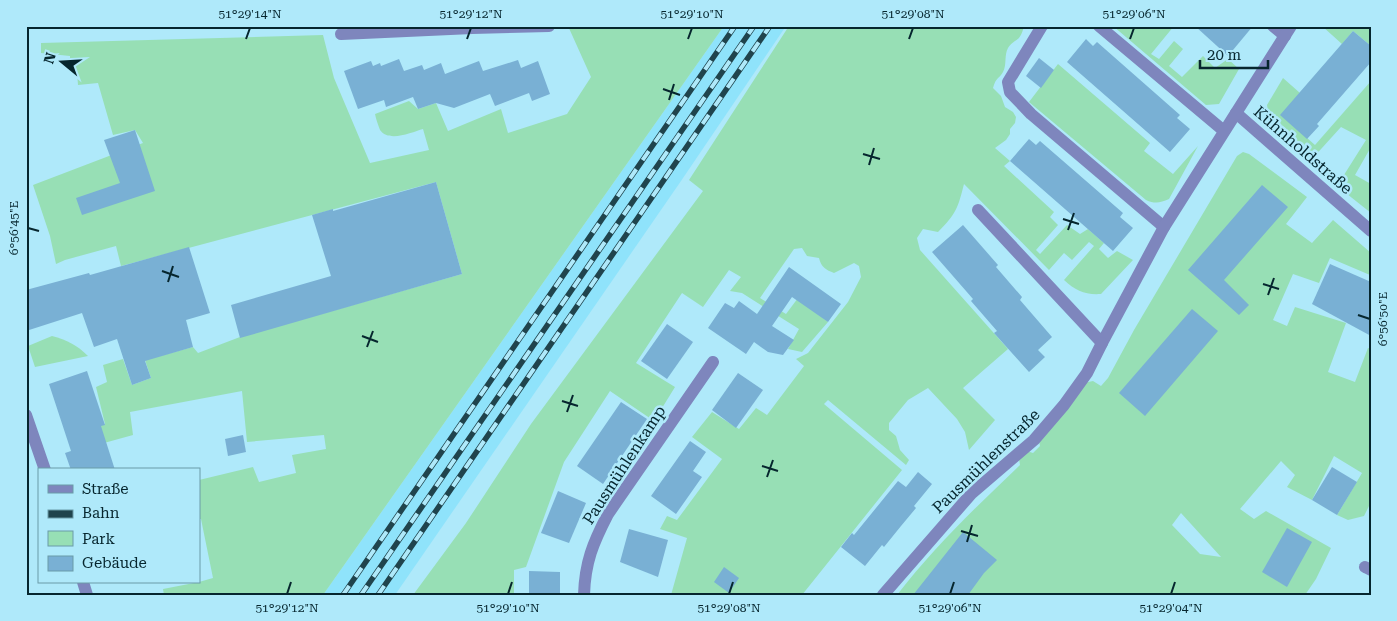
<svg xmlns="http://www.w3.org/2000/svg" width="1397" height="621" font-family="'Roboto Serif',serif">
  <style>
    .built { fill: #8fe3fb }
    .green { fill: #97dfb5; fill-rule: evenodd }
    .building { fill: #79b0d4 }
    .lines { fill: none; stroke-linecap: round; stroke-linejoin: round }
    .street { stroke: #7e86bd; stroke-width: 12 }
    .rail-casing { stroke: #20444d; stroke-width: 5.5 }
    .rail { stroke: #afe9fa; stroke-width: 4; stroke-dasharray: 11; stroke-linecap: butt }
    .ticks { fill: none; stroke: #06262e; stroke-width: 2 }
    .labels { text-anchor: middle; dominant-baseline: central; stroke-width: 5; stroke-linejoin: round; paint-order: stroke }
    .street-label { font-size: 16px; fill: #06262e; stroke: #afe9fa }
    .neatline { fill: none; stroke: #06262e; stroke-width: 2 }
    .ticks-label { font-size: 12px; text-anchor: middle; fill: #06262e }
  </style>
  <rect width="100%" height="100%" fill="#afe9fa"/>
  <polygon class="built" points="724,26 786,26 681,181 395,595 323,595"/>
  <g class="green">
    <path d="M568,26H724L323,595H164L163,589L199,582L213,578L201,519H199V480L253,467L259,482L296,473L292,455L326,449L324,435L247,442L242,391L130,412L133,435L104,443L98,424H105L96,387L107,382L103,365L123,359L132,385L151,378L145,360L193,347L198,353L240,337L462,274L436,182L121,266L116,246L65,260L56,264L50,236L33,185L143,143L135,130L113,135L98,83L78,85L77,72H70V56L41,53V43L323,35L334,78L370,163L429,150L423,129C412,132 389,143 380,130C378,125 376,119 375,114L409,101L418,109L436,103L448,131L501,109L508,133L567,114L591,77Z"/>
    <path d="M791,26H1024C1020,43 1015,38 1008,48C1004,55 1007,65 1003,72C999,79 996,77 993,88L1001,96L1005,107L1013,112L1016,117L1015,123L1010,129V134L1006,140L995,148L1010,161L1004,166L1054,212L1050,217L1058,225L1036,250L1040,254L1067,225L1080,234L1088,229L1104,243L1099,249L1108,258L1117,251L1133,260L1101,294C1085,295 1076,291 1064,280L1094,246L1089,242L1072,260L1064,253L1049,270L964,184C958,208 956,214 938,232L923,229L917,238L920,250L1008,349L963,388L995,420L969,450L965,432L957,419L928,388L908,400L889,423V430L896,436L900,450L909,460L906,465L828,400L824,404L902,470L802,595H671L687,538L660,529L667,516L677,520L722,459L692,437L712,412L739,429L756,408L767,415L804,366L796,359L808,353L848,302L861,277L859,266L854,263L834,273C826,270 821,267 819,258L807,256L802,248L794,249L760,298L786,314L798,298L828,322L802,352L788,349L799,329L742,293L730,291L741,277L729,270L703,307L682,293L636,363L675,387L654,421L610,391L564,462L526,567L514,570V595H413L466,523L531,424L703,191L689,180L787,29Z"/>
    <polygon points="1113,26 1174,26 1151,54 1159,59 1174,41 1183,49 1169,66 1182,77 1203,56 1215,68 1228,59 1239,69 1219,104 1206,105"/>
    <polygon points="1322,26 1371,26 1371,46 1353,31 1342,44"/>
    <path d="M1058,64L1150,143L1144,151L1173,174L1198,146L1169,199C1160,203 1155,204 1146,200L1029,102Z"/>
    <polygon points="1283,78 1300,93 1281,115 1315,145 1371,81 1371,147 1355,175 1371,184 1371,213 1337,186 1366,140 1341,127 1312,159 1269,118 1267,105"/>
    <path d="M1243,152L1249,154L1307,197L1286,224L1312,243L1333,220L1371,253L1370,275L1330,258L1319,283L1293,274L1273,320L1287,326L1295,307L1346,323L1328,372L1355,382L1368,348L1371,349V502L1364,516L1348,520L1337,515L1362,473L1334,456L1312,500L1287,487L1295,475L1281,461L1240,509L1254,519L1266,511L1331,548L1316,579L1305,595H897C934,547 977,506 1020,465L1019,459L1027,451L1033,453L1040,446L1039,441L1079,384L1093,381L1101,386L1108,378L1134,330L1237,156ZM1181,513L1221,557L1200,554L1172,525Z"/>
    <path d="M52,336C67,340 77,345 88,356L35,367L28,346Z"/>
  </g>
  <g class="building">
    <polygon points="1195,26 1253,26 1228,56"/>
    <polygon points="1353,31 1371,46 1371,62 1317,124 1319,126 1307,139 1280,115"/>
    <polygon points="1086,39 1093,46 1097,42 1180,115 1177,118 1190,129 1170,152 1067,62"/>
    <polygon points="1039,58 1054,70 1041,88 1026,76"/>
    <polygon points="399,59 404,71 422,65 424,70 441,63 445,74 479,61 483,71 518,60 521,68 538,61 550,94 532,101 529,93 495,106 490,94 454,108 436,103 418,109 413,97 386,107 384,100 358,109 344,71 371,61 373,66 380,63 381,66"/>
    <polygon points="135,130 155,191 82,215 76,198 120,183 104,140"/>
    <polygon points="1029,139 1036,145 1040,141 1123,213 1120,217 1133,228 1113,251 1010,161"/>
    <polygon points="436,182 462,274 240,338 231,305 331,276 312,215 333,209 333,211"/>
    <polygon points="1262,185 1288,207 1224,280 1249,305 1239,315 1188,270"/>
    <polygon points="963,225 998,265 996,267 1022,297 1020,300 1052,337 1038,350 1045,357 1029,372 994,333 997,331 971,301 973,299 932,252"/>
    <polygon points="189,247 210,313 186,320 193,347 145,361 151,378 132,385 117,339 94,347 82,313 26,331 26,290 89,273 90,275"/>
    <polygon points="1330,264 1371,282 1371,336 1312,304"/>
    <polygon points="789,267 841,304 828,322 792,297 772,326 794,340 783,355 768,352 754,342 746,354 708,328 725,303 734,308 739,301 757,314"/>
    <polygon points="1192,309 1218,331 1145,416 1119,393"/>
    <polygon points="667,324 693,342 667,379 641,361"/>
    <polygon points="87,371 105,425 101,426 115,470 71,470 65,453 71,451 49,384"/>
    <polygon points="738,373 763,390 736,428 712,410"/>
    <polygon points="621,402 647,419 603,484 577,466"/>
    <polygon points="243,435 246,452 228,456 225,439"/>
    <polygon points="690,441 706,452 693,471 702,477 676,514 651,496"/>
    <polygon points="1332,467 1357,482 1337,515 1312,500"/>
    <polygon points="918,472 932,484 914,506 916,508 901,526 884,547 882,545 865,566 841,547 852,533 854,535 898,481 906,487"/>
    <polygon points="558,491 586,503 569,543 541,533"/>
    <polygon points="1287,528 1312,542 1287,587 1262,572"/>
    <polygon points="629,529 668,540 658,577 620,562"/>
    <polygon points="963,532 997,560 984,573 968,595 913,595"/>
    <polygon points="724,567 739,578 729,593 714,582"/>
    <polygon points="529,571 560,572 560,595 529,595"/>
  </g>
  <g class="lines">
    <g class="street">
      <polyline points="1042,26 1008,82 1010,92 1031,114 1164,227"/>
      <polyline points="1099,26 1224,131"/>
      <polyline points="1273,26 1285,36"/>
      <polyline points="341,34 472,28 549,26"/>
      <polyline points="1236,113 1371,231"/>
      <polyline points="978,210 1102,343 1164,227 1291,26"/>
      <polyline points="26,415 45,470"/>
      <polyline points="1365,567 1371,570"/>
      <polyline points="83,582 87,595"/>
      <path d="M584,595C585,562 593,543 608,514L713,362"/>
      <polyline points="883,595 971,494 1034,440 1064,405 1087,373 1102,343"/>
    </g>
    <g class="rail-casing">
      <g id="rail">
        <polyline points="343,595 735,26"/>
        <polyline points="361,595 754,26"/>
        <polyline points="378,595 770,26"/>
      </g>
    </g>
    <use href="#rail" class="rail"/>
  </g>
  <path class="ticks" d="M246,39L250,28M467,39L471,28M688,39L692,28M909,39L913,28M1130,39L1134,28M663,89L680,95M669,100L674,84M863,154L880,159M869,165L874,148M1063,219L1079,224M28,228L39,231M1068,230L1074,213M162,271L179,277M168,282L173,266M1263,284L1279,289M1268,295L1274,278M1358,315L1370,319M362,336L378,342M367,347L373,331M562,401L578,406M567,412L573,395M762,466L778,471M767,477L773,460M961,531L978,536M967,542L972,525M287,594L291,582M508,594L512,582M729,594L733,582M950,594L954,582M1171,594L1175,582"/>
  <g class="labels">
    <g class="street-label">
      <text transform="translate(1303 150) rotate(41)">Kühnholdstraße</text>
      <text transform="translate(986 461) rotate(-44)">Pausmühlenstraße</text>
      <text transform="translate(624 465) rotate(-57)">Pausmühlenkamp</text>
    </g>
  </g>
  <rect width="1397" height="621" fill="none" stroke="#afe9fa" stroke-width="55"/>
  <rect x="38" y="468" width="162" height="115" fill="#afe9fa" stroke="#6b9ba8"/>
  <rect x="48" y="485" width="25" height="8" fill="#7e86bd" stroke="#6b9ba8"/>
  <text x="82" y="494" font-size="15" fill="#06262e">Straße</text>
  <rect x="48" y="510" width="25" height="8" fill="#20444d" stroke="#6b9ba8"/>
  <text x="82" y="518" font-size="15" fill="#06262e">Bahn</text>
  <rect x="48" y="531" width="25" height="15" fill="#97dfb5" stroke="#6b9ba8"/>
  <text x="82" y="544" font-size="15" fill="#06262e">Park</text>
  <rect x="48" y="556" width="25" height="15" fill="#79b0d4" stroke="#6b9ba8"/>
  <text x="82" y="568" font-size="15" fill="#06262e">Gebäude</text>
  <g transform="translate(62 62) rotate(288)" stroke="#afe9fa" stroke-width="4" paint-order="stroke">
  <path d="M0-4L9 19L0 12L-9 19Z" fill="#06262e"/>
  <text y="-8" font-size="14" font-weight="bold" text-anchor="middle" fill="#06262e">N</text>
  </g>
  <path d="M1200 60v8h68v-8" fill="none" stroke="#06262e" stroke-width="2.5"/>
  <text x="1207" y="60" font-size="15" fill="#06262e" stroke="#afe9fa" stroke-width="4" paint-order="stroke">20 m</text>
  <rect x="28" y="28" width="1342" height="566" class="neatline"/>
  <g class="ticks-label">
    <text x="250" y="18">51°29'14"N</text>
    <text x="471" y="18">51°29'12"N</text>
    <text x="692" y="18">51°29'10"N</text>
    <text x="913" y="18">51°29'08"N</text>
    <text x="1134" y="18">51°29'06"N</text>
    <text transform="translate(14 228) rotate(-90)" y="4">6°56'45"E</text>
    <text transform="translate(1383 319) rotate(-90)" y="4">6°56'50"E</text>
    <text x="287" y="612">51°29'12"N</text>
    <text x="508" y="612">51°29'10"N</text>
    <text x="729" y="612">51°29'08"N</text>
    <text x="950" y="612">51°29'06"N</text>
    <text x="1171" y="612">51°29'04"N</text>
  </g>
</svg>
